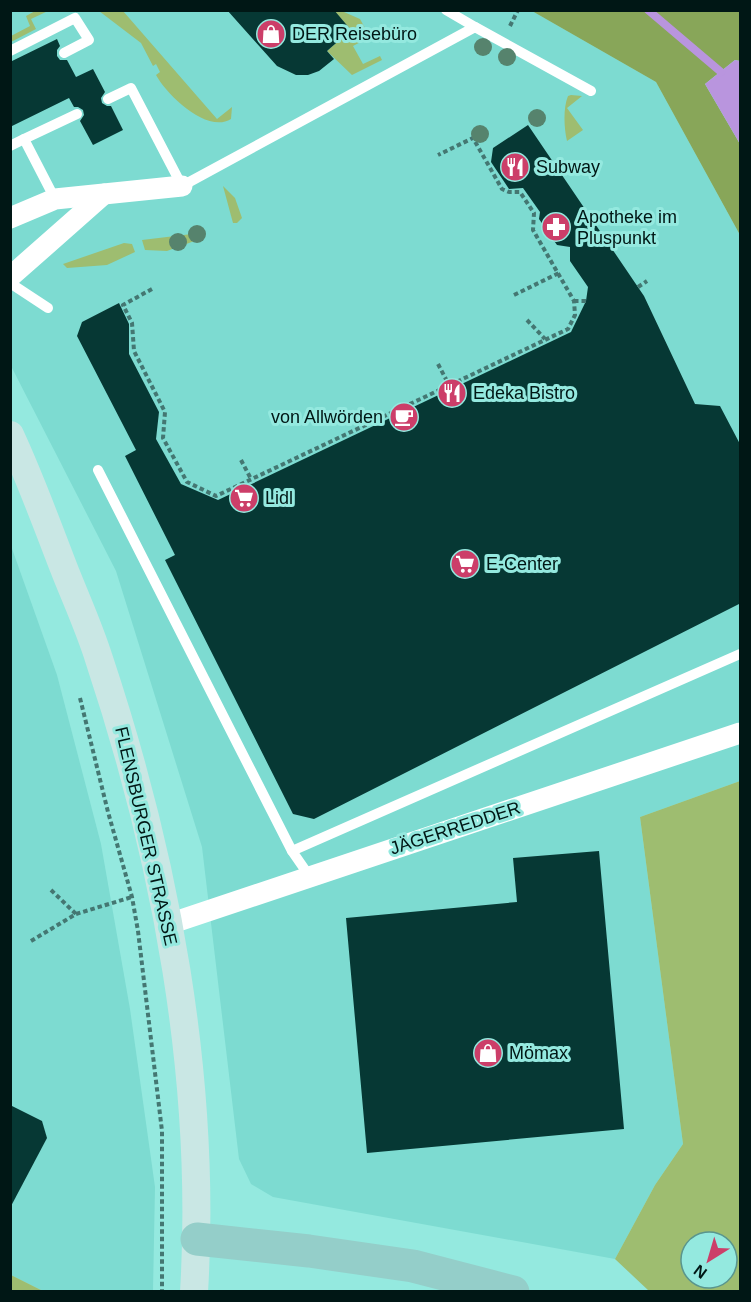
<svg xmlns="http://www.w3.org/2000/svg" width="751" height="1302" font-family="Arial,sans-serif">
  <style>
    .built { fill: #7ddbd1 }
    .green { fill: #9ebd70; fill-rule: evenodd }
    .forest { fill: #88a659 }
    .water { fill: #b995de }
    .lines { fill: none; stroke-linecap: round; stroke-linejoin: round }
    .stream { stroke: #b995de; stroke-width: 8 }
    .building { fill: #063834 }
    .path { stroke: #447772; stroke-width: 4; stroke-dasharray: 4.5 3; stroke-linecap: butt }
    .lane { stroke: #fff; stroke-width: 10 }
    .street { stroke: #fff; stroke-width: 21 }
    .secondary { stroke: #c9e7e4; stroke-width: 28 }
    .primary { stroke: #94cec9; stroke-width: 33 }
    .tree { fill: #56836d }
    .labels { text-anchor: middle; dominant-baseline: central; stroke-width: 6; stroke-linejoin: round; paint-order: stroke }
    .poi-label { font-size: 18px; fill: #001715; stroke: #94e9df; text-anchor: start }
    .street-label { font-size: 18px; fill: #001715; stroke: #94e9df }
  </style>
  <rect width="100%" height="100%" fill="#94e9df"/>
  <g class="built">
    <polygon points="11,11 532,11 656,82 740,235 740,781 640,817 683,1144 655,1185 615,1259 273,1197 251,1184 239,1159 202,847 116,571 11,366"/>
    <polygon points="10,543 57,675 101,844 130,1009 155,1187 153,1291 43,1291 11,1275"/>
  </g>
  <g class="green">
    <polygon points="37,10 48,11 31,19 36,29 11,42 11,36 30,26 26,16"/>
    <path d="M99,11H123L217,119L232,107L231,119C207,134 167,95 156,75L160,72L156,64L153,66L141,43Z"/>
    <polygon points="334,11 344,11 344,12 360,19 370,37 353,46 363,64 380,56 382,60 352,75 327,51 351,30"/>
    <path d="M571,95L582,96L567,108L583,130L567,141C564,128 563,108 568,96Z"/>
    <polygon points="223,186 235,198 242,218 237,223 233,223"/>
    <polygon points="200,233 200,239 167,251 145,250 142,240"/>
    <polygon points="124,243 132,244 135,252 107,265 67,268 63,264"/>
    <path d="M740,781V1291H649L615,1259L655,1185L683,1144L640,817ZM691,1242H727V1278H691Z"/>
    <polygon points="10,1275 11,1275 43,1291 11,1291"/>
  </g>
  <polygon class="forest" points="532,11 740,11 740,61 735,60 705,84 740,144 740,235 656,82"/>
  <polygon class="water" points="735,60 740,61 740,144 705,84"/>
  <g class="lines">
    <polyline class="stream" points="648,10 721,72"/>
  </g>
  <g class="building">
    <polygon points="227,10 334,10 351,30 327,51 334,59 319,71 308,75 296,75 277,66"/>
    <polygon points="57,39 60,46 57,50 57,56 60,60 67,60 76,77 93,69 105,92 101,98 102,103 107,106 111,106 123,130 93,145 80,121 84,115 83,110 78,107 74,107 69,98 10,127 10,62"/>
    <polygon points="528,125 644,296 695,404 720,406 741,446 741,603 314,819 293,814 165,560 175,555 125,456 136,450 77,336 82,322 119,303 129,324 129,354 159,412 156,439 181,484 218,500 571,332 586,301 588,287 570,261 570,247 557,245 539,219 540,212 523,188 509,189 491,162 493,148"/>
    <polygon points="599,851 624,1129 367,1153 346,918 517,902 513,858"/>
    <polygon points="10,1105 42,1121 47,1138 10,1208"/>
  </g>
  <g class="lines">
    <g class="path">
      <polyline points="510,26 518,10"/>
      <polyline points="638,287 647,281"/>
      <polyline points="152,289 123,305 132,323 134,351 165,412 163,438 187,482 216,496 568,329 575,315 574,301 533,230 534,213 520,192 509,192 502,189 473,138 438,155"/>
      <polyline points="514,295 559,273"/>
      <polyline points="574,301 586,301"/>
      <polyline points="527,320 545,339"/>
      <polyline points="438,364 449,385"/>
      <polyline points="241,460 251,479"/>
      <polyline points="80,698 108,812 132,897 138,931 162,1131 162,1292"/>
      <polyline points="51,890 76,914"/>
      <polyline points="31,941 76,914 132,897"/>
    </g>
    <g class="lane">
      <polyline points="446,10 475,27"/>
      <polyline points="10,51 75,18 89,40 64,53"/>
      <polyline points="108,99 131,88 182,186 475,27 591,91"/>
      <polyline points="24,139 77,114"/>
      <polyline points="10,146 24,139 55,199"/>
      <polyline points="10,283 48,308"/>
      <polyline points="98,470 292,851"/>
      <polyline points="310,877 292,851 740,654"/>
    </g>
    <g class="street">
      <polyline points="10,218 55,199 182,186"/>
      <polyline points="10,277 104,194"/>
      <polyline points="169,924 740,733"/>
    </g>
    <path class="secondary" d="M10,435C30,478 46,522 63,566C75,597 89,627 99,659C166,860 207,1079 194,1292"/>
    <polyline class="primary" points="197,1239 309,1251 413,1266 513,1292"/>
  </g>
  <g class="tree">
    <circle cx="483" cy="47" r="9"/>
    <circle cx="507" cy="57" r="9"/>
    <circle cx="537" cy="118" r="9"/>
    <circle cx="480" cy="134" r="9"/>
    <circle cx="197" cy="234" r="9"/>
    <circle cx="178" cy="242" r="9"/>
  </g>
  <defs>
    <g id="shop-disc" transform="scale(1.5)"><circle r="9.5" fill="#cc3e69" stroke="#94e9df"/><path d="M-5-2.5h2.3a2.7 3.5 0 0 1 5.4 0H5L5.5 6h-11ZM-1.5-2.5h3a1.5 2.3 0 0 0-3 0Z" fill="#fff"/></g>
    <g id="restaurant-disc" transform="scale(1.5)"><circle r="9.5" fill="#cc3e69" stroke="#94e9df"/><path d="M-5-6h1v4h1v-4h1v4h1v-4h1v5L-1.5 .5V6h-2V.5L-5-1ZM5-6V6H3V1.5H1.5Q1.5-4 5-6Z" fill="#fff"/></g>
    <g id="pharmacy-disc" transform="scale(1.5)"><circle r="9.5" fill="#cc3e69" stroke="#94e9df"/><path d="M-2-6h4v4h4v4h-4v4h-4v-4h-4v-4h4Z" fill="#fff"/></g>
    <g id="cafe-disc" transform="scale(1.5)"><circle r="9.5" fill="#cc3e69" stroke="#94e9df"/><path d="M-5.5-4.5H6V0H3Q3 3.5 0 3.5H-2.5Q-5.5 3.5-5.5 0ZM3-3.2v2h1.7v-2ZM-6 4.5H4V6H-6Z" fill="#fff"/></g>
    <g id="supermarket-disc" transform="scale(1.5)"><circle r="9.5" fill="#cc3e69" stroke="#94e9df"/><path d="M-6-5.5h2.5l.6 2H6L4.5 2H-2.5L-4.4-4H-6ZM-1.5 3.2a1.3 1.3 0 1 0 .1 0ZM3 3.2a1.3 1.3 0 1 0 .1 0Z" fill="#fff"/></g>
  </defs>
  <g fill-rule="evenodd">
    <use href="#shop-disc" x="271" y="34"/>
    <use href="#restaurant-disc" x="515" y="167"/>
    <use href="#pharmacy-disc" x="556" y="227"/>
    <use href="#restaurant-disc" x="452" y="393"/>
    <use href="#cafe-disc" x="404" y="417"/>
    <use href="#supermarket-disc" x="244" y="498"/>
    <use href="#supermarket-disc" x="465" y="564"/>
    <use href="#shop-disc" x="488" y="1053"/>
  </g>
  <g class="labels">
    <g class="poi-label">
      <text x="292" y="34">DER Reisebüro</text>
      <text x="536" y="167">Subway</text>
      <text x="577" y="217">Apotheke im<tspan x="577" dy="21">Pluspunkt</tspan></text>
      <text x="473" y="393">Edeka Bistro</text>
      <text x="383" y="417" text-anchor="end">von Allwörden</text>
      <text x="265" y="498">Lidl</text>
      <text x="486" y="564">E-Center</text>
      <text x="509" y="1053">Mömax</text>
    </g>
    <g class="street-label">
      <text transform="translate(455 828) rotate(-18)">JÄGERREDDER</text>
      <text transform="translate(146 836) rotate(77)">FLENSBURGER STRASSE</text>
    </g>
  </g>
  <rect width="751" height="1302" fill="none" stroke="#001715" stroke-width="24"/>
  <g transform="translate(709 1260) rotate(217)"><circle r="28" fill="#94e9df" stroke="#59958e" stroke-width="1.5"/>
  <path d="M0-4.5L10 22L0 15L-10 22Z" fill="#cc3e69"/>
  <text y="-9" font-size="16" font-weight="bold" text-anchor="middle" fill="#001715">N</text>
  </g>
</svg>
